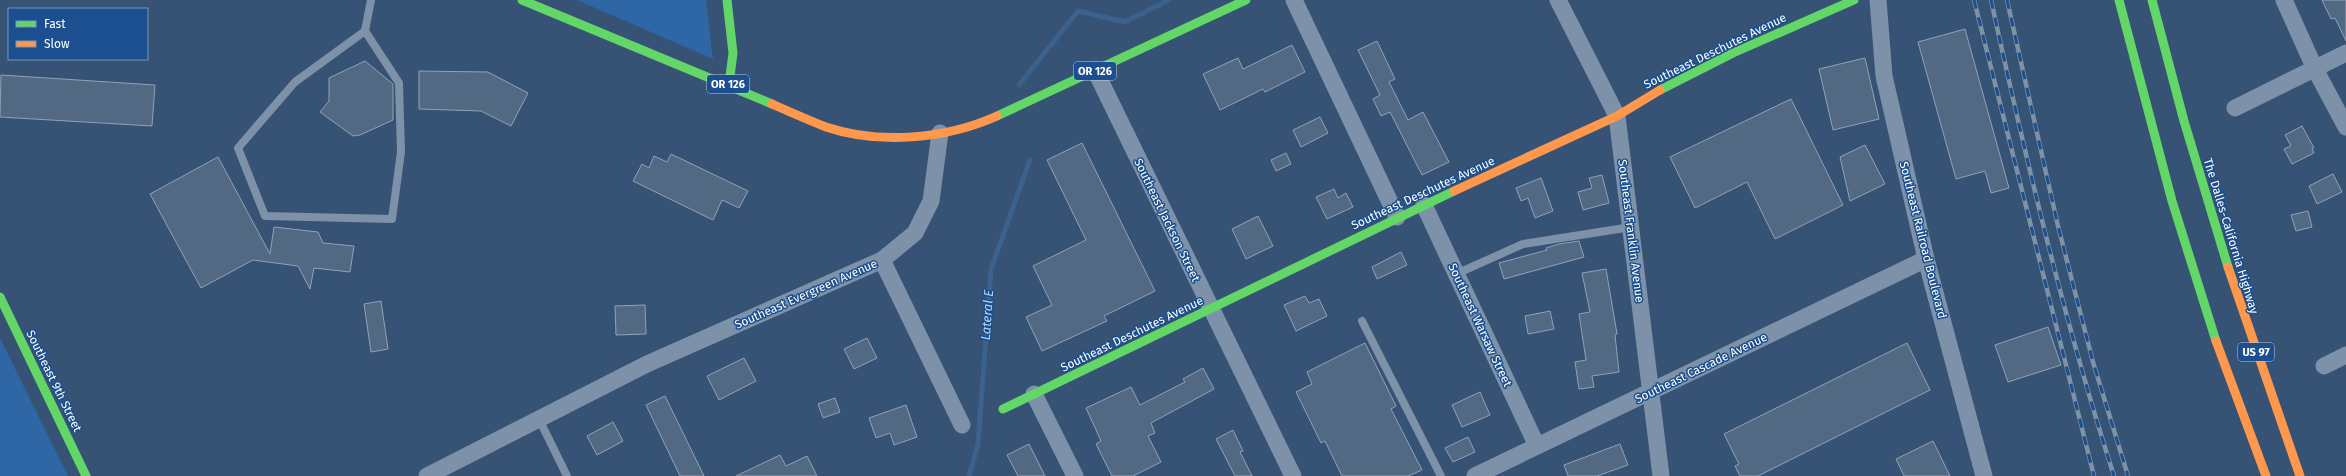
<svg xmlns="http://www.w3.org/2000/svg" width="2346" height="476" font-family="'Fira Sans',sans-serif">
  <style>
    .green { fill: #2f66a5 }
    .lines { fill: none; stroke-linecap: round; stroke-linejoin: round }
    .stream { stroke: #3b618d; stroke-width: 5 }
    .building { fill: #526984; stroke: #92a2b6 }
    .lane { stroke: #7d92a8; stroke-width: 8 }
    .street { stroke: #7d92a8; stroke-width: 17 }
    .fast { stroke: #63d668; stroke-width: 9 }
    .slow { stroke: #ff974d; stroke-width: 9 }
    .rail-casing { stroke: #7e92a7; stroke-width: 4.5 }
    .rail { stroke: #1b4f8f; stroke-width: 3; stroke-dasharray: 9; stroke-linecap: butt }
    .labels { text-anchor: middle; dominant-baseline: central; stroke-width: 3; stroke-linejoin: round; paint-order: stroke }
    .shield { fill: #1b4f8f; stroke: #bbcadd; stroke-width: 1 }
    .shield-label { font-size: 11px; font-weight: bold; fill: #fff }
    .street-label { font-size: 12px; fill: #fff; stroke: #1b4f8f }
    .water-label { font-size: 13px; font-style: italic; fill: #b5d3f5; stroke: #1b4f8f }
  </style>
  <rect width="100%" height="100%" fill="#365274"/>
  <g class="green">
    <polygon points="577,0 706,0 713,59"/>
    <polygon points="0,338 68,476 0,476"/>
  </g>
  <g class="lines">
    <g class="stream">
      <polyline points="1019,85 1078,11 1125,22 1169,0"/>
      <polyline points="969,476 978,444 991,269 1030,160"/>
    </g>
  </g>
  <g class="building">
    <polygon points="2322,0 2346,0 2346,41 2335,18 2331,19"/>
    <polygon points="1965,29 2009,188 1991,193 1985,171 1956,179 1918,42"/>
    <polygon points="1377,41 1395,79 1389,82 1408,120 1423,112 1449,162 1422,175 1390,112 1381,116 1373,99 1380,95 1358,50"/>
    <polygon points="1292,45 1305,72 1265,92 1263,89 1220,110 1203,74 1238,58 1243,69"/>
    <polygon points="1865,58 1879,119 1833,130 1819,69"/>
    <polygon points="365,61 393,84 393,120 360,135 353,136 320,112 329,101 329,78"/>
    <polygon points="419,71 488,72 528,93 511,126 481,111 419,109"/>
    <polygon points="1,75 155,85 152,126 0,117"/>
    <polygon points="1791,99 1843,205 1775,239 1747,182 1695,208 1670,157"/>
    <polygon points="1320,117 1328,133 1301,147 1293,130"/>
    <polygon points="2302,126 2314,148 2312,149 2314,153 2292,164 2284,149 2291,146 2285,135"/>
    <polygon points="1082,143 1155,291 1104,316 1107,321 1042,351 1026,317 1052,305 1033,266 1086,240 1047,160"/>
    <polygon points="1865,145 1885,184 1850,201 1840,157"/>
    <polygon points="1286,153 1291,164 1276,171 1271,160"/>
    <polygon points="671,154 748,191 739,208 722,200 713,220 633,181 642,164 649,168 654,156 667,162"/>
    <polygon points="218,157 270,254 274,227 318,232 323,243 354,246 350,272 314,268 310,289 298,266 253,260 201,288 150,194"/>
    <polygon points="2333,174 2342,192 2317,204 2309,186"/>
    <polygon points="1602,175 1609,203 1583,210 1578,192 1592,188 1589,178"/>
    <polygon points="1541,178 1553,211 1535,218 1528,198 1521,201 1516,188"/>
    <polygon points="1334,189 1338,198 1346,193 1353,207 1327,219 1316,197"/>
    <polygon points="2308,211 2312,227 2296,231 2291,215"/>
    <polygon points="1258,216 1273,246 1246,259 1232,229"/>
    <polygon points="1579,241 1584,257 1504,279 1499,263 1547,250 1546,248 1559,244"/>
    <polygon points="1401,252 1407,265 1377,279 1372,267"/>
    <polygon points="1606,269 1617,334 1615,335 1619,372 1592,376 1594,387 1579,389 1575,362 1586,360 1579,314 1590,312 1582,273"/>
    <polygon points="1305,296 1309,303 1319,299 1327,316 1296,331 1284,305"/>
    <polygon points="381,301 388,349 371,352 364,304"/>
    <polygon points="645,305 646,334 616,335 615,306"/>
    <polygon points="1550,311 1554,329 1528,334 1525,316"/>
    <polygon points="2048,327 2061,365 2008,382 1995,345"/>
    <polygon points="867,338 877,358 854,369 844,349"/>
    <polygon points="1365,343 1396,406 1391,409 1422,470 1408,476 1342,476 1325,441 1321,443 1296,392 1312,384 1307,372"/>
    <polygon points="1907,343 1930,390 1758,476 1740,476 1735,466 1739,464 1724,434"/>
    <polygon points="744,358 756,381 719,400 707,376"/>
    <polygon points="1203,368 1214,389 1151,423 1155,433 1148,436 1161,462 1133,476 1112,476 1096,444 1101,441 1086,408 1131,387 1140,405 1185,382 1183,379"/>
    <polygon points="1480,392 1490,415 1462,427 1452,405"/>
    <polygon points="665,396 704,476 680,476 646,405"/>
    <polygon points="835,398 840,412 823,418 818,404"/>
    <polygon points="906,405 917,437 894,445 890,433 876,438 869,418"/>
    <polygon points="613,422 623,441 597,455 587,436"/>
    <polygon points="1233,430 1243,451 1240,452 1252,476 1235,476 1216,439"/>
    <polygon points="1468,437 1475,452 1453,462 1445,448"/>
    <polygon points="1933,441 1950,476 1904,476 1896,459"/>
    <polygon points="1029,444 1045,476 1018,476 1007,455"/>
    <polygon points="1620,444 1628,465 1597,476 1568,476 1564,465"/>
    <polygon points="780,455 786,466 807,456 817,476 736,476"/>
  </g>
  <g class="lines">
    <g class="lane">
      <polygon points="365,31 399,83 401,152 392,219 265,216 238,148 295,82"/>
      <polyline points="365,31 371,0"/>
      <polyline points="1456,274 1523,244 1631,227"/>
      <polyline points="1362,321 1441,476"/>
      <polyline points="539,419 567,476"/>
    </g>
    <g class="street">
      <polyline points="1294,0 1397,217"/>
      <polyline points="1558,0 1617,116 1661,476"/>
      <polyline points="1878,0 1884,76 1926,259 1984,476"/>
      <polyline points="2284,0 2315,69 2346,127"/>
      <polyline points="1095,70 1293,476"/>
      <polyline points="2235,108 2346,53"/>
      <polyline points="1424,205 1537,446"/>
      <polyline points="882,260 962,425"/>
      <polyline points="2324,366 2346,355"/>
      <polyline points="1034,394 1075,476"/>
      <polyline points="427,476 647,364 882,260 915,233 931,201 940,133"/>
      <polyline points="1475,476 1926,259"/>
    </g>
    <g class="fast">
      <polyline points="522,0 772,104"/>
      <polyline points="727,0 733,53 729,84"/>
      <polyline points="2119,0 2172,201 2216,341"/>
      <polyline points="2152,0 2184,121 2228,267"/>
      <polyline points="1660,90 1733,53 1854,0"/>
      <polyline points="997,116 1246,0"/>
      <polyline points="0,297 86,476"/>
      <polyline points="1003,409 1454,191"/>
    </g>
    <g class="slow">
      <path d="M772,104C790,112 808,120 826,127C879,145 946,139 997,116"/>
      <polyline points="1454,191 1617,116 1660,90"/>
      <polyline points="2228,267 2300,476"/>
      <polyline points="2216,341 2266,476"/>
    </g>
    <g class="rail-casing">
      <g id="rail">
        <polyline points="1974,0 2094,476"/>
        <path d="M1991,0C2026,160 2064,320 2114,476"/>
        <polyline points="2007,0 2058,226 2093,362 2128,476"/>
      </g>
    </g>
    <use href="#rail" class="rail"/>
  </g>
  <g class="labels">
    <g class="shield">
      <rect x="1074" y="62" width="42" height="18" rx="3"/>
      <rect x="707" y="75" width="42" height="18" rx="3"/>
      <rect x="2238" y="343" width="36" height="18" rx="3"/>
    </g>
    <g class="shield-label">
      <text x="1095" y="71">OR 126</text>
      <text x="728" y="84">OR 126</text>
      <text x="2256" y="352">US 97</text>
    </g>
    <g class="street-label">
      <text transform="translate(1715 51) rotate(-26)">Southeast Deschutes Avenue</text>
      <text transform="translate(1423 193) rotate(-25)">Southeast Deschutes Avenue</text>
      <text transform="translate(1167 220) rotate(64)">Southeast Jackson Street</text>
      <text transform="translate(1631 231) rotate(83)">Southeast Franklin Avenue</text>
      <text transform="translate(2231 236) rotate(73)">The Dalles-California Highway</text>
      <text transform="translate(1923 240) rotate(76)">Southeast Railroad Boulevard</text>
      <text transform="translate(806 294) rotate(-24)">Southeast Evergreen Avenue</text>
      <text transform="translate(1480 325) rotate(65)">Southeast Warsaw Street</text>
      <text transform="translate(1132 334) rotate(-26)">Southeast Deschutes Avenue</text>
      <text transform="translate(1701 368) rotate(-26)">Southeast Cascade Avenue</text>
      <text transform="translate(54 381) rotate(64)">Southeast 9th Street</text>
    </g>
    <g class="water-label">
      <text transform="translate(987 315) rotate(-86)">Lateral E</text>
    </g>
  </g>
  <rect x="8" y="8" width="140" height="52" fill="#1b4f8f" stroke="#7695bc"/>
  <rect x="16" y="21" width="20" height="6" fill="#63d668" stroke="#7695bc"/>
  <text x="44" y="28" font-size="12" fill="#ffffff">Fast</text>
  <rect x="16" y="41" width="20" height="6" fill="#ff974d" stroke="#7695bc"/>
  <text x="44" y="48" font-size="12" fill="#ffffff">Slow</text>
</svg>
